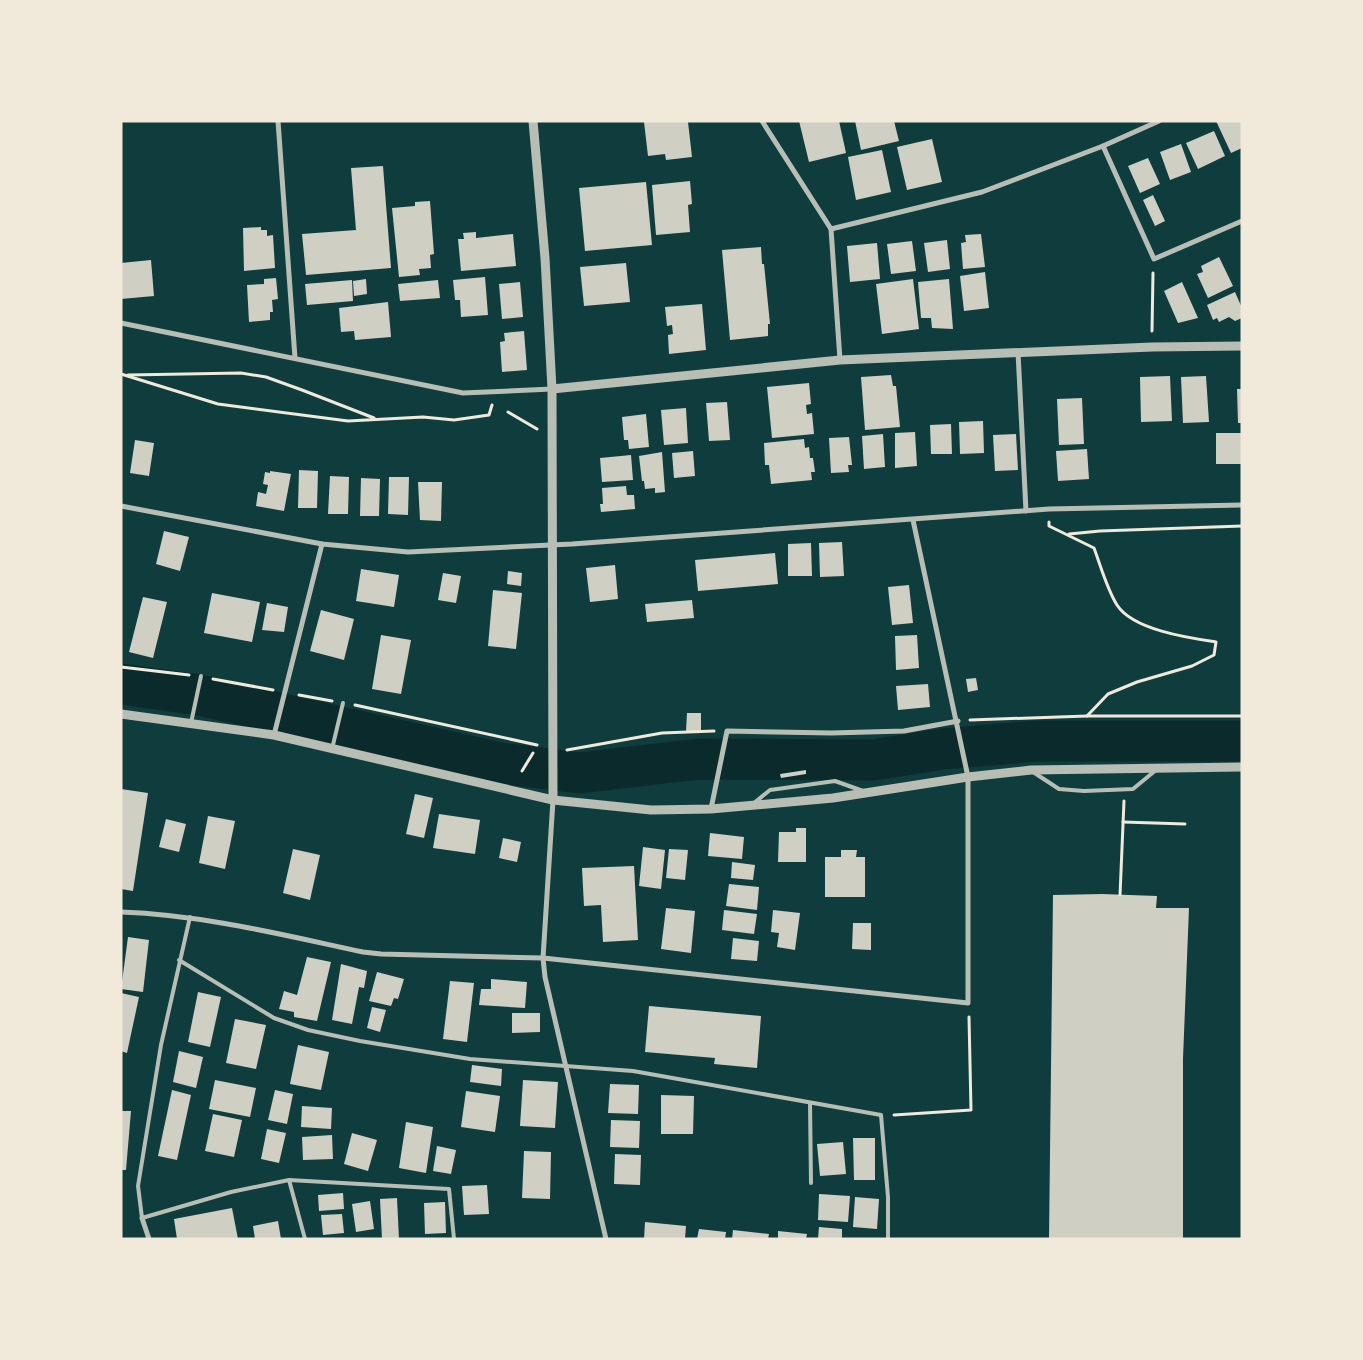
<svg xmlns="http://www.w3.org/2000/svg" width="1363" height="1360" font-family="Merriweather,serif">
  <style>
    .lines { fill: none; stroke-linecap: round; stroke-linejoin: round }
    .river { stroke: #0a2a2b; stroke-width: 41 }
    .building { fill: #cfcfc3 }
    .path { stroke: #f1e9da; stroke-width: 3 }
    .service { stroke: #b8beb3; stroke-width: 4 }
    .minor { stroke: #b8beb3; stroke-width: 5 }
    .tertiary { stroke: #b8beb3; stroke-width: 9 }
  </style>
  <rect width="100%" height="100%" fill="#0f3d3e"/>
  <g class="lines">
    <polyline class="river" points="121,684 199,695 500,763 579,773 699,759 873,760 943,749 1037,741 1242,741"/>
  </g>
  <g class="building">
    <polygon points="679,121 688,122 692,157 666,160 665,154 648,156 644,122"/>
    <polygon points="799,121 839,121 846,153 809,162"/>
    <polygon points="855,121 894,121 899,141 861,150"/>
    <polygon points="1216,121 1242,121 1242,148 1231,153"/>
    <polygon points="1214,131 1225,156 1198,169 1186,143"/>
    <polygon points="932,139 942,182 907,190 897,147"/>
    <polygon points="1181,144 1191,172 1170,180 1160,152"/>
    <polygon points="882,150 891,192 856,200 848,157"/>
    <polygon points="1148,158 1160,184 1140,193 1128,166"/>
    <polygon points="383,166 391,268 306,275 302,234 356,230 351,168"/>
    <polygon points="690,181 692,204 688,205 690,232 656,235 652,185"/>
    <polygon points="646,182 652,245 585,251 579,188"/>
    <polygon points="1153,195 1165,221 1155,226 1143,200"/>
    <polygon points="430,201 434,254 430,255 431,268 419,269 420,275 399,277 392,208 415,206 415,202"/>
    <polygon points="261,227 261,230 267,230 267,236 273,235 275,268 244,271 243,228"/>
    <polygon points="476,232 476,238 513,234 516,266 461,271 458,239 464,239 463,233"/>
    <polygon points="981,234 985,267 963,269 961,243 966,242 965,235"/>
    <polygon points="947,240 950,269 928,272 924,243"/>
    <polygon points="912,241 916,271 891,274 887,244"/>
    <polygon points="877,243 880,279 850,282 847,246"/>
    <polygon points="761,247 762,264 764,264 770,324 768,324 768,336 730,340 722,250"/>
    <polygon points="1219,257 1233,286 1208,298 1197,274 1203,272 1201,266"/>
    <polygon points="151,260 154,296 121,299 121,263"/>
    <polygon points="626,263 630,302 584,306 580,267"/>
    <polygon points="985,272 989,308 964,311 960,276"/>
    <polygon points="485,277 488,315 461,317 460,300 455,300 453,280"/>
    <polygon points="276,278 278,299 272,300 273,312 270,312 270,320 249,322 247,285 264,284 264,279"/>
    <polygon points="366,279 367,294 354,296 353,281"/>
    <polygon points="913,279 919,329 882,334 876,284"/>
    <polygon points="949,279 953,329 932,328 931,318 921,318 918,282"/>
    <polygon points="352,280 353,301 307,305 305,284"/>
    <polygon points="438,280 440,298 400,301 398,284"/>
    <polygon points="520,282 523,317 502,319 499,284"/>
    <polygon points="1182,282 1198,318 1178,323 1164,291"/>
    <polygon points="1235,292 1242,308 1242,318 1235,321 1229,317 1219,322 1217,318 1213,320 1207,305"/>
    <polygon points="388,302 391,337 355,340 354,331 341,332 339,308"/>
    <polygon points="702,304 706,350 669,354 668,335 673,334 672,325 667,326 665,307"/>
    <polygon points="524,331 527,370 502,372 500,342 505,341 504,333"/>
    <polygon points="891,375 893,386 896,386 900,427 865,430 861,377"/>
    <polygon points="1170,376 1172,421 1141,422 1140,377"/>
    <polygon points="1206,376 1209,422 1183,423 1181,377"/>
    <polygon points="809,383 811,404 806,405 807,414 812,413 814,434 772,438 767,387"/>
    <polygon points="1237,389 1242,389 1242,423 1238,423"/>
    <polygon points="1082,398 1084,444 1059,445 1057,399"/>
    <polygon points="727,402 730,440 709,441 706,403"/>
    <polygon points="686,408 688,443 664,445 661,410"/>
    <polygon points="646,414 649,447 629,449 628,440 624,440 622,417"/>
    <polygon points="983,421 984,453 960,454 959,422"/>
    <polygon points="951,424 952,454 931,454 930,425"/>
    <polygon points="915,432 917,466 895,468 895,433"/>
    <rect x="1216" y="433" width="26" height="31"/>
    <polygon points="883,434 885,467 864,469 862,436"/>
    <polygon points="1016,434 1018,470 995,471 993,435"/>
    <polygon points="849,437 852,465 848,465 849,472 831,473 829,438"/>
    <polygon points="804,439 805,448 809,447 810,458 813,458 815,472 811,472 812,480 771,484 769,465 765,465 764,443"/>
    <polygon points="135,440 154,443 149,476 130,473"/>
    <polygon points="1087,449 1089,479 1058,481 1056,451"/>
    <polygon points="693,451 695,476 674,478 672,453"/>
    <polygon points="662,452 665,492 655,493 655,488 645,489 644,481 642,481 639,456"/>
    <polygon points="631,455 633,480 602,482 600,458"/>
    <polygon points="299,470 318,471 317,508 298,508"/>
    <polygon points="270,471 291,474 284,511 256,506 258,492 266,494 268,485 263,484 265,472 270,473"/>
    <polygon points="330,476 349,477 348,514 328,514"/>
    <polygon points="389,477 409,477 408,515 388,514"/>
    <polygon points="361,478 380,479 379,516 360,516"/>
    <polygon points="418,482 442,482 441,521 420,520"/>
    <polygon points="626,486 627,495 634,495 635,509 601,512 600,504 603,504 602,488"/>
    <polygon points="164,531 189,537 180,571 156,564"/>
    <polygon points="842,542 844,576 820,577 819,543"/>
    <polygon points="811,543 812,576 788,576 788,544"/>
    <polygon points="775,553 778,584 698,591 695,560"/>
    <polygon points="615,565 618,599 590,602 586,568"/>
    <polygon points="361,569 399,575 394,607 356,601"/>
    <polygon points="508,571 522,573 521,586 507,584"/>
    <polygon points="443,573 461,576 456,603 438,600"/>
    <polygon points="909,585 913,623 892,625 888,587"/>
    <polygon points="493,590 522,593 516,649 488,646"/>
    <polygon points="212,593 260,602 252,642 204,633"/>
    <polygon points="143,597 167,602 153,658 129,652"/>
    <polygon points="692,600 694,618 647,622 645,604"/>
    <polygon points="267,603 288,607 284,632 262,630"/>
    <polygon points="321,610 354,619 344,660 310,651"/>
    <polygon points="381,635 411,640 401,694 372,689"/>
    <polygon points="917,635 919,668 896,670 895,636"/>
    <polygon points="976,678 978,690 968,692 966,679"/>
    <polygon points="928,684 930,707 898,710 896,686"/>
    <polygon points="687,713 701,713 701,731 686,731"/>
    <polygon points="806,770 806,774 781,778 780,774"/>
    <polygon points="121,789 148,793 133,891 121,889"/>
    <polygon points="415,794 433,798 424,838 406,834"/>
    <polygon points="439,814 480,820 475,854 433,848"/>
    <polygon points="208,816 235,821 225,869 199,863"/>
    <polygon points="166,819 186,824 179,852 159,847"/>
    <polygon points="796,828 806,828 806,862 778,862 779,832 796,832"/>
    <polygon points="710,833 744,837 742,859 708,856"/>
    <polygon points="503,838 521,842 517,862 499,858"/>
    <polygon points="643,847 665,850 661,889 639,886"/>
    <polygon points="293,849 320,855 310,900 283,893"/>
    <polygon points="669,849 688,850 685,880 666,878"/>
    <polygon points="841,850 857,850 856,857 865,857 865,897 825,897 825,857 841,857"/>
    <polygon points="732,862 755,865 753,880 731,878"/>
    <polygon points="634,866 638,940 603,942 601,905 584,906 582,868"/>
    <polygon points="729,884 759,887 757,910 726,906"/>
    <polygon points="1102,894 1157,896 1156,908 1189,908 1183,1059 1183,1239 1049,1239 1053,895"/>
    <polygon points="666,908 695,911 691,953 661,949"/>
    <polygon points="724,910 757,914 754,934 722,930"/>
    <polygon points="773,910 800,913 795,950 777,947 779,933 771,932"/>
    <polygon points="853,923 871,923 871,950 852,949"/>
    <polygon points="128,937 149,940 143,992 121,989"/>
    <polygon points="733,938 759,941 757,961 731,959"/>
    <polygon points="307,957 331,962 317,1021 294,1017 294,1012 279,1009 284,991 297,995"/>
    <polygon points="341,964 367,971 364,988 359,987 352,1024 332,1020"/>
    <polygon points="377,972 404,979 398,999 394,998 391,1006 369,1001"/>
    <polygon points="491,979 527,982 525,1008 479,1005 481,989 491,989"/>
    <polygon points="450,981 474,983 467,1042 443,1039"/>
    <polygon points="198,992 221,997 210,1047 188,1042"/>
    <polygon points="121,993 139,997 127,1053 121,1051"/>
    <polygon points="649,1006 761,1016 757,1068 714,1064 715,1058 645,1052"/>
    <polygon points="372,1007 386,1010 380,1032 367,1028"/>
    <polygon points="512,1013 540,1013 540,1032 512,1033"/>
    <polygon points="235,1019 266,1025 256,1069 226,1063"/>
    <polygon points="298,1045 329,1052 321,1090 290,1084"/>
    <polygon points="179,1051 203,1057 196,1088 173,1082"/>
    <polygon points="472,1065 502,1069 501,1086 470,1082"/>
    <polygon points="215,1080 256,1088 250,1117 209,1109"/>
    <polygon points="523,1080 558,1082 555,1128 520,1126"/>
    <polygon points="610,1084 639,1085 638,1114 608,1113"/>
    <polygon points="172,1090 191,1095 177,1160 158,1156"/>
    <polygon points="275,1090 293,1094 287,1124 268,1120"/>
    <polygon points="466,1091 500,1096 495,1132 461,1127"/>
    <polygon points="661,1095 694,1096 693,1134 661,1134"/>
    <polygon points="302,1106 332,1108 331,1129 301,1127"/>
    <polygon points="121,1111 131,1111 126,1170 121,1170"/>
    <polygon points="213,1114 242,1120 234,1157 205,1151"/>
    <polygon points="611,1120 640,1121 639,1148 610,1147"/>
    <polygon points="406,1122 433,1127 426,1173 399,1168"/>
    <polygon points="267,1129 286,1133 279,1163 261,1159"/>
    <polygon points="352,1133 377,1140 368,1171 344,1164"/>
    <polygon points="332,1135 333,1159 303,1160 302,1137"/>
    <polygon points="853,1138 875,1138 875,1180 854,1180"/>
    <polygon points="843,1142 846,1174 820,1176 817,1144"/>
    <polygon points="437,1146 456,1150 451,1174 433,1171"/>
    <polygon points="524,1151 551,1152 550,1199 522,1198"/>
    <polygon points="615,1154 641,1155 640,1185 614,1184"/>
    <polygon points="487,1185 489,1214 464,1215 462,1186"/>
    <polygon points="343,1193 344,1209 319,1211 318,1195"/>
    <polygon points="819,1194 850,1196 848,1222 818,1220"/>
    <polygon points="855,1197 879,1199 877,1229 853,1227"/>
    <polygon points="397,1198 399,1239 382,1239 380,1199"/>
    <polygon points="370,1201 374,1229 356,1232 352,1204"/>
    <polygon points="445,1202 446,1233 425,1234 424,1203"/>
    <polygon points="232,1208 238,1239 177,1239 174,1219"/>
    <polygon points="342,1214 344,1233 323,1235 321,1215"/>
    <polygon points="278,1221 281,1239 255,1239 253,1226"/>
    <polygon points="645,1222 686,1226 685,1239 644,1239"/>
    <polygon points="819,1227 842,1229 842,1239 818,1239"/>
    <polygon points="699,1229 726,1232 725,1239 697,1239"/>
    <polygon points="733,1230 769,1234 768,1239 732,1239"/>
    <polygon points="778,1231 807,1234 806,1239 778,1239"/>
  </g>
  <g class="lines">
    <g class="path">
      <polyline points="1152,331 1153,273"/>
      <polyline points="121,374 218,404 348,421 423,417 454,420 489,415 492,405"/>
      <polyline points="128,375 241,373 266,377 302,390 374,418"/>
      <polyline points="508,412 537,429"/>
      <path d="M1049,522V526L1094,548C1101,567 1107,589 1117,605C1133,630 1189,638 1216,642L1214,655L1192,666L1137,682L1108,694L1087,716"/>
      <polyline points="1069,534 1100,531 1242,526"/>
      <polyline points="121,667 189,675"/>
      <polyline points="213,679 273,690"/>
      <polyline points="299,695 332,701"/>
      <polyline points="355,705 537,745"/>
      <polyline points="970,720 1087,716 1242,716"/>
      <polyline points="567,750 662,733 714,731"/>
      <polyline points="522,771 533,753"/>
      <polyline points="1123,822 1185,824"/>
      <polyline points="1120,895 1124,801"/>
      <polyline points="894,1115 971,1110 969,1017"/>
    </g>
    <g class="service">
      <polyline points="191,723 201,676"/>
      <polyline points="332,749 343,703"/>
      <polyline points="1033,772 1059,789 1084,791 1133,789 1156,770"/>
      <polyline points="754,803 770,790 835,781 863,791"/>
      <polyline points="190,917 161,1045 138,1186 142,1218 231,1192 289,1180 449,1189 454,1239"/>
      <polyline points="179,960 274,1018 308,1030 360,1041 470,1059 633,1071 881,1115 888,1197 888,1239"/>
      <polyline points="810,1103 811,1183"/>
      <polyline points="289,1180 305,1239"/>
    </g>
    <g class="minor">
      <polyline points="278,121 295,358"/>
      <polyline points="762,121 831,229 840,360"/>
      <polyline points="1103,146 1154,259 1242,221"/>
      <polyline points="831,229 982,192 1103,146 1159,121"/>
      <polyline points="121,323 463,393 552,389"/>
      <polyline points="1018,352 1026,511"/>
      <polyline points="121,506 322,544 408,552 572,544 1049,509 1242,505"/>
      <polyline points="274,735 322,544"/>
      <polyline points="553,800 543,958 545,977 606,1239"/>
      <polyline points="711,809 727,731 831,733 904,731 958,721"/>
      <path d="M121,912C204,915 283,935 363,952L381,954L543,958L968,1003V777L913,520"/>
      <polyline points="142,1218 149,1239"/>
    </g>
    <g class="tertiary">
      <polyline points="533,121 545,258 552,389 553,800"/>
      <polyline points="552,389 840,360 1152,347 1242,346"/>
      <polyline points="121,714 274,735 553,800 651,810 711,809 833,798 968,777 1031,770 1242,767"/>
    </g>
  </g>
  <rect width="1363" height="1360" fill="none" stroke="#f1e9da" stroke-width="245"/>
</svg>
